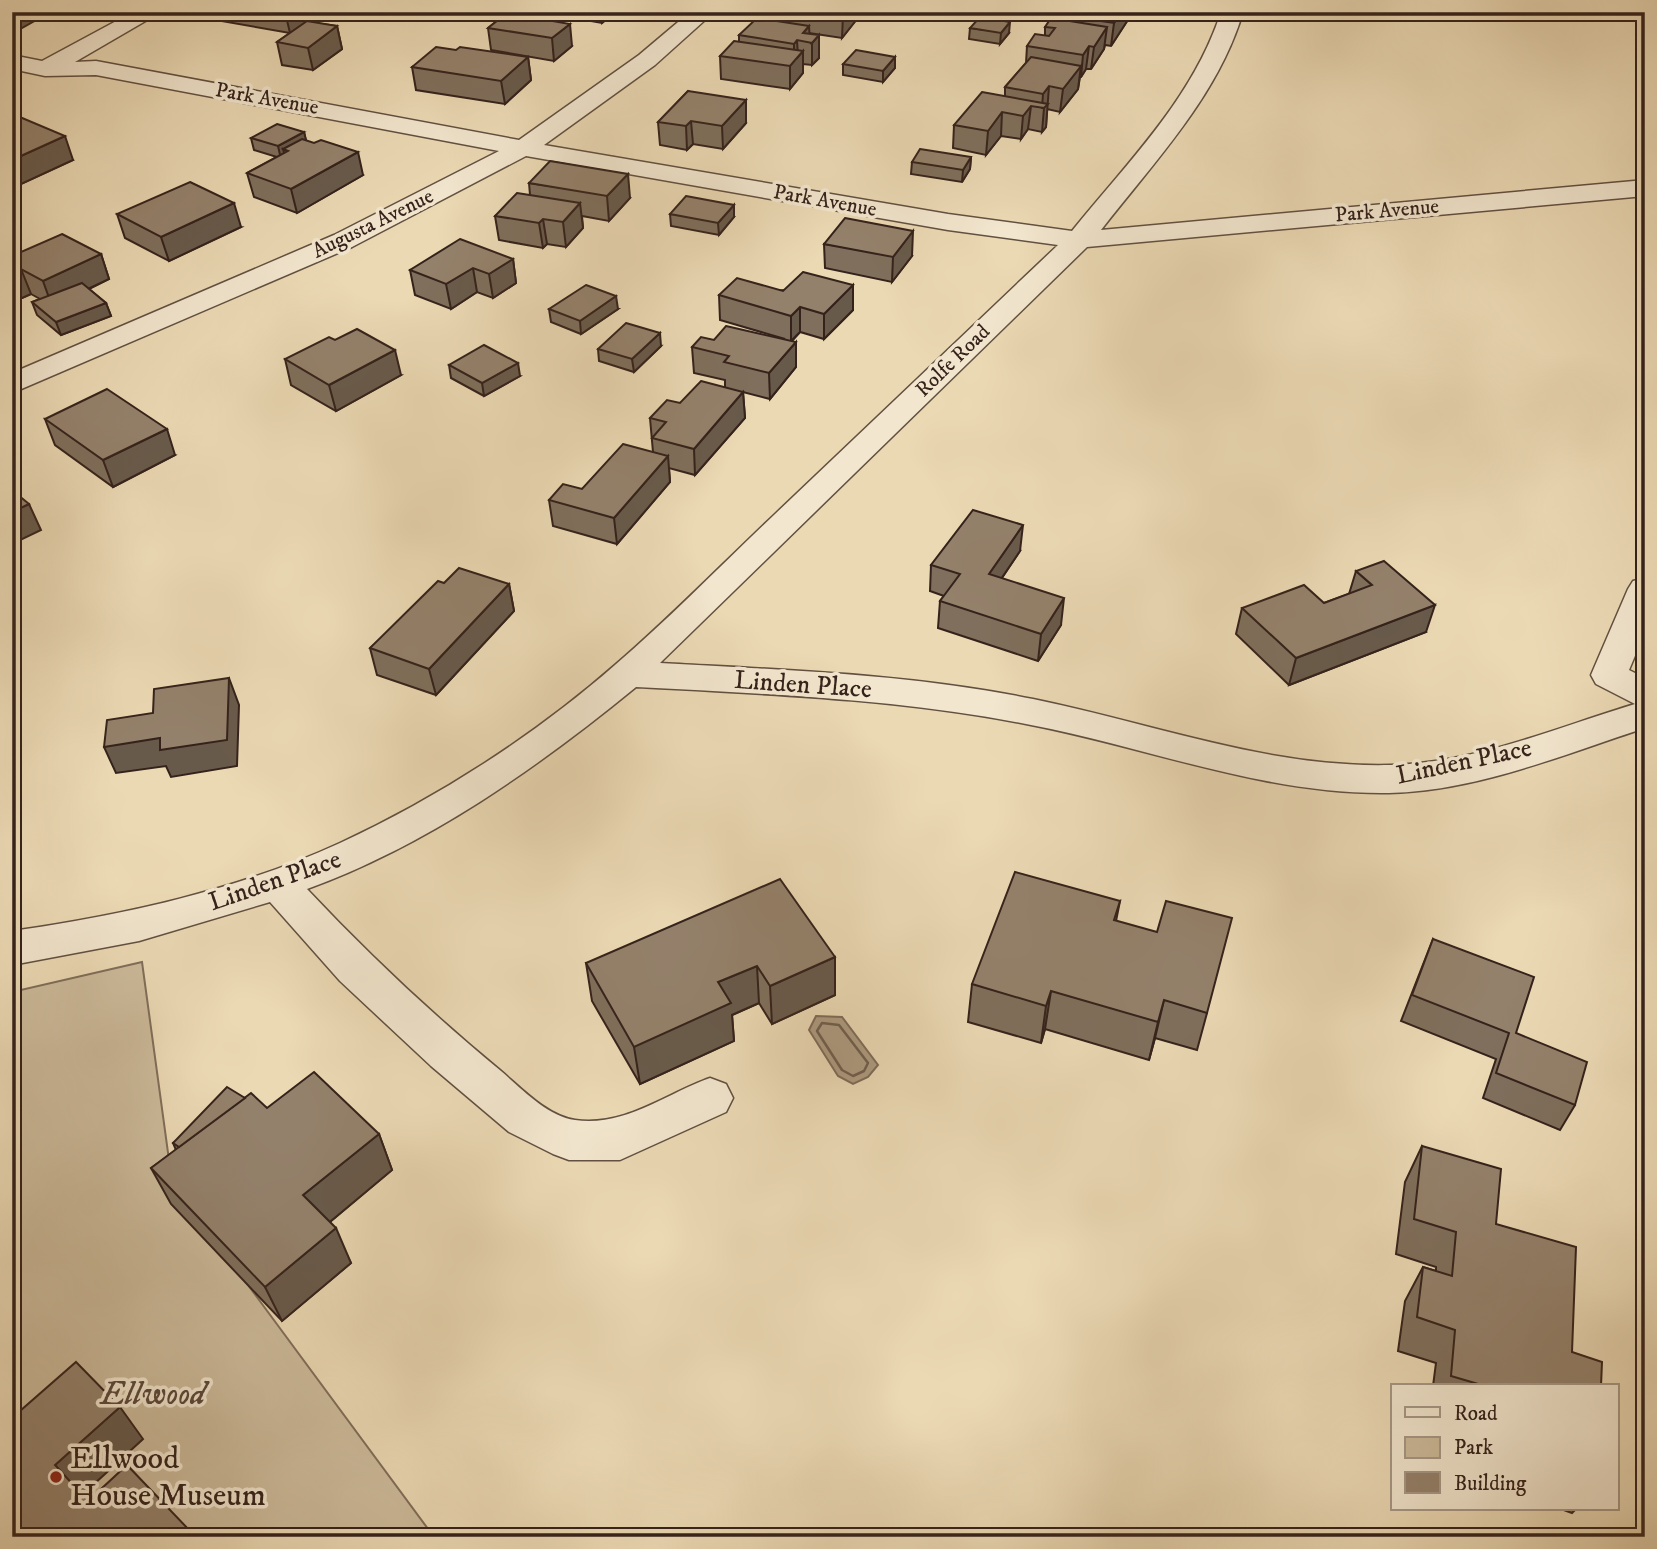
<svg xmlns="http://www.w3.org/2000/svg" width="1657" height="1549" font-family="'IM FELL DW Pica',serif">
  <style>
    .green { fill: #ccba9a; stroke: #806e5a; stroke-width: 2 }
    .water { fill: #ad9b80; stroke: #7d6b58; stroke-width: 2 }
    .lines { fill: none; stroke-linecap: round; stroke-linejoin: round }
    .shore { stroke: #715e4e; stroke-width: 2.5 }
    .minor-casing { stroke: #625041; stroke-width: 3 }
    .minor { fill: #f2e6ce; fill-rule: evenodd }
    .wall { fill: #7f6f5c; stroke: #35221b; stroke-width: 2 }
    .shaded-wall { fill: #685a4b; stroke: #35221b; stroke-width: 2 }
    .building { fill: #94816b; stroke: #35221b; stroke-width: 2 }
    .poi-dot { fill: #8f2418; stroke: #f2e6ce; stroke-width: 2.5 }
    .labels { text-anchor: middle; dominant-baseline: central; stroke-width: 7; stroke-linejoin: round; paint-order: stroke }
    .far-street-label { font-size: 21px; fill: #35221b; stroke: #f2e6ce }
    .street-label { font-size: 26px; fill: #35221b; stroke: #f2e6ce }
    .near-park-label { font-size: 32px; font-style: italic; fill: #5b483b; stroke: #f2e6ce }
    .near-poi-label { font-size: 32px; fill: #35221b; stroke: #f2e6ce; text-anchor: start }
  </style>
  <rect width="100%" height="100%" fill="#ebd9b4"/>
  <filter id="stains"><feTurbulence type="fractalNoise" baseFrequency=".00286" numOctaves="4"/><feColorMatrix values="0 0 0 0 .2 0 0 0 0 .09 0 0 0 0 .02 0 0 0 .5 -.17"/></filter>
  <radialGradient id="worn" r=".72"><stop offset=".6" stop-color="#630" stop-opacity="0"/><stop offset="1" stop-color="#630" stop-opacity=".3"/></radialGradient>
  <polygon class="green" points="142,962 172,1182 434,1537 12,1537 12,992"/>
  <polygon class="water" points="816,1016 842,1017 878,1065 868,1077 853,1084 838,1076 809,1030"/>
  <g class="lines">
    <polygon class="shore" points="822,1023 839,1025 868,1063 864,1071 853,1076 842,1070 817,1031"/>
    <g class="minor-casing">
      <path id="minor" d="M133,12H161L75,62L96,61L519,140L639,55L690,12H714L655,65L544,145L948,214L1072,231C1127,163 1194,97 1221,12H1243C1218,96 1154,162 1101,230L1645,180V196L1087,247L660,663C785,670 911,674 1033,699C1151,723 1268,768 1390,765C1476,763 1555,728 1635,704L1596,684L1591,675L1628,589L1633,581L1645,578V632L1629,670L1645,678V728C1562,755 1477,791 1389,793C1266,795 1150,748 1031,725C901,699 768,694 636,687C537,768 428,845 307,889C368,954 432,1014 501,1071C521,1088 547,1116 575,1120C625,1127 665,1094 710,1078L726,1084L733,1098L726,1112L620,1160H569L553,1154L509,1132L431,1066L340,981L270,902L139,941L12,965V931C124,915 238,890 340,843C437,798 534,736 615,665C670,618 721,565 774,515C869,425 963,335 1058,245L948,230L526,156L352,247L12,393V373L334,235L499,151L96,75L45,76L12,69V55L42,61Z"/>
    </g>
    <use href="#minor" class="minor"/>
  </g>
  <g class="wall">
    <polygon points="219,12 318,12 319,14 308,22 337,26 342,49 313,70 282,65 277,42 290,33 221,21"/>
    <polygon points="540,12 615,12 602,23"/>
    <polygon points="771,12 857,12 857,19 842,38 809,33 819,35 819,58 812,65 803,64 803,73 790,89 721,79 720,56 739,42 739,35 771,20"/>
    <polygon points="1068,12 1133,12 1111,46 1105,45 1104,49 1091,69 1086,69 1081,77 1080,77 1078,89 1060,112 1047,109 1046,127 1042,132 1028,129 1021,139 1001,136 986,155 953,148 954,125 1005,96 1005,87 1026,63 1027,46 1045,36 1045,27 1065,21 1066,16"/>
    <polygon points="507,13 572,46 554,61 491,50 488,28"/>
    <polygon points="970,28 1009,33 1000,44 969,39"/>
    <polygon points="456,50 528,57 531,80 505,104 416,90 412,67"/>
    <polygon points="895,57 895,68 883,82 843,75 843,64"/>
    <polygon points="688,91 746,123 723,149 693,144 687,150 660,145 658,122"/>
    <polygon points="12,116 73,160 19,185 12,182"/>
    <polygon points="304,132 306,141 363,175 297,213 254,197 247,173 277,157 254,150 251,138"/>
    <polygon points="971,157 970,169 962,182 911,174 912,162"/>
    <polygon points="529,183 630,198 609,221 582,216 583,228 566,247 547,244 543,248 499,240 495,216 530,195"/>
    <polygon points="117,214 241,227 169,261 125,238"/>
    <polygon points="670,214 734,217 719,235 671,226"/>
    <polygon points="824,244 912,256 892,282 825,268"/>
    <polygon points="101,254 109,279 89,289 106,303 111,316 61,335 37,315 32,302 40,299 31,294 13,302 12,301 12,256"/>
    <polygon points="513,259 516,283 493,298 477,292 451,309 415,295 410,270"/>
    <polygon points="853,285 853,310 824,339 800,332 792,341 796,367 770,399 743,392 745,418 695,475 669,468 670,482 617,544 553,526 549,500 582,489 653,452 650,418 680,403 725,387 725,380 694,373 692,347 714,340 785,339 720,320 719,295"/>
    <polygon points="549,309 618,309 581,334 551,322"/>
    <polygon points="661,346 634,372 599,361 598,349"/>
    <polygon points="285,359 401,375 336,411 291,385"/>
    <polygon points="449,365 520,376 484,396 451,378"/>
    <polygon points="45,419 175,455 113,487 55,445"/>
    <polygon points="1020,551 1002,578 1061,625 1038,661 938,628 940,601 944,596 930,591 931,565"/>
    <polygon points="1356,571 1426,632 1289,685 1236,634 1242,608 1324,603 1349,594"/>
    <polygon points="444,583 509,584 514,611 436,695 377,675 370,648"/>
    <polygon points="1120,901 1116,921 1207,1013 1197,1050 1155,1038 1149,1060 1045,1029 1041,1043 968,1022 972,984"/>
    <polygon points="1433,939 1516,1033 1575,1105 1560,1130 1483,1098 1496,1059 1401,1021"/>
    <polygon points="835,957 835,995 772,1024 759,1003 732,1015 734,1041 640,1084 592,1001 586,963"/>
    <polygon points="245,1098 267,1108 379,1134 392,1170 330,1222 351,1263 282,1321 171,1204 151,1168 176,1150 173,1143"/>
    <polygon points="1422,1146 1496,1224 1572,1352 1601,1386 1433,1386 1436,1363 1398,1351 1405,1301 1423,1267 1436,1271 1436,1267 1396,1254 1405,1182"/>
    <polygon points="1561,1509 1576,1509 1572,1513"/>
  </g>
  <g class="shaded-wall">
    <polygon points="12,12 36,12 38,19 13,33 12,30"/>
    <polygon points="285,12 318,12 319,14 290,33"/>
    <polygon points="601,12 615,12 602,23"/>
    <polygon points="845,12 857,12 857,19 842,38 843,15"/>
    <polygon points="1121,12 1133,12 1111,46 1114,23"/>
    <polygon points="1010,22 1009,33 1000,44 1001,33"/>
    <polygon points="570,24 572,46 554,61 552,38"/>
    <polygon points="337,26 342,49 313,70 308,48"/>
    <polygon points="809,26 810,42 803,33"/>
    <polygon points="1107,27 1104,49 1091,69 1094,47"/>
    <polygon points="819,35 819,58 812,65 812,43"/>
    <polygon points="797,40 798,57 803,51 803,73 790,89 790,66 794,61 794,44"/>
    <polygon points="1089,46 1086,69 1081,77 1083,55"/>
    <polygon points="528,57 531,80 505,104 501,81"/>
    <polygon points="895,57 895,68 883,82 883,71"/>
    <polygon points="1081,66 1078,89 1060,112 1063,89"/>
    <polygon points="1049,86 1046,127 1042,132 1044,108 1042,108 1043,94"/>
    <polygon points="746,100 746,123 723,149 722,126"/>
    <polygon points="1031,106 1028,129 1021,139 1023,116"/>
    <polygon points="1002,112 1001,136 986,155 988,131"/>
    <polygon points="691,121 693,144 687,150 686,126"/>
    <polygon points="304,132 307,144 288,151 283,149 285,156 281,159 278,146"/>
    <polygon points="65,136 73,160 19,185 12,167 12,160"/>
    <polygon points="358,152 363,175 297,213 291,189"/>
    <polygon points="971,157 970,169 962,182 963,170"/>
    <polygon points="628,174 630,198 609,221 607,196"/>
    <polygon points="234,203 241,227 169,261 161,237"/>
    <polygon points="580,203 583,228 566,247 563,222"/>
    <polygon points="734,205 734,217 719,235 718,223"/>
    <polygon points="543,219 547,244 543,248 539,223"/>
    <polygon points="913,231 912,256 892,282 893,257"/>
    <polygon points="101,254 109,279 52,306 43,281"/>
    <polygon points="513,259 516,283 493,298 489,274"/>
    <polygon points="473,268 477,292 451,309 446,284"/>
    <polygon points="21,269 31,294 13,302 12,299 12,273"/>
    <polygon points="853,285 853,310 824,339 824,314"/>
    <polygon points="616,296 618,309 581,334 580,321"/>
    <polygon points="106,303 111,316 61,335 56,322"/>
    <polygon points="800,307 800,332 791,341 791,316"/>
    <polygon points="660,333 661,346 634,372 632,359"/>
    <polygon points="796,342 796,367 770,399 769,373"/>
    <polygon points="395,350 401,375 336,411 329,385"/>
    <polygon points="518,363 520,376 484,396 482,383"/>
    <polygon points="743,392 745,418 695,475 694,449"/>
    <polygon points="167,429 175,455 113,487 103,460"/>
    <polygon points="668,456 670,482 617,544 614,518"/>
    <polygon points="29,504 41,530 12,544 12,512"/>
    <polygon points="1023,525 1020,551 986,601 989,574"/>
    <polygon points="509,584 514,611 436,695 429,669"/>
    <polygon points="1064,598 1061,625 1038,661 1041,634"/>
    <polygon points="1435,605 1426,632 1289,685 1296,658"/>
    <polygon points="229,678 239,705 237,766 171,777 166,766 116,773 104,747"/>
    <polygon points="835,957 835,995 772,1024 770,986"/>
    <polygon points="757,966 759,1003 732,1015 734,1041 640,1084 634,1047 718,982"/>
    <polygon points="1051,991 1045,1029 1041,1043 1046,1006"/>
    <polygon points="1164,1000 1155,1038 1149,1060 1158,1022"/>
    <polygon points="379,1134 392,1170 319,1231 303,1195"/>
    <polygon points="336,1228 351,1263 282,1321 265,1287"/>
    <polygon points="120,1407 143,1439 81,1496 55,1465"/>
  </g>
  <g class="building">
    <polygon points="820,12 845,12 843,15"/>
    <polygon points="1068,12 1121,12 1114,23 1066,16"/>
    <polygon points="507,13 570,24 552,38 488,28"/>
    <polygon points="980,17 1010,22 1001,33 970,28"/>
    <polygon points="757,18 809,26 803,33 819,35 812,43 797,40 794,44 739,35"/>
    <polygon points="1051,18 1107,27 1094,47 1089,46 1083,55 1027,46 1035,34 1049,36 1055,28 1045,27"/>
    <polygon points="307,21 337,26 308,48 277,42"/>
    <polygon points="734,41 803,51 790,66 720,56"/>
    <polygon points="436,47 456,50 460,47 528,57 501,81 412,67"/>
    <polygon points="856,50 895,57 883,71 843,64"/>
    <polygon points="1031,57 1081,66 1063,89 1049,86 1043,94 1005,87"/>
    <polygon points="688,91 746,100 722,126 691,121 686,126 658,122"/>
    <polygon points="982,92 1048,104 1044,108 1031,106 1023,116 1002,112 988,131 954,125"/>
    <polygon points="15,115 65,136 12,160 12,116"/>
    <polygon points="277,124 304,132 278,146 251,138"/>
    <polygon points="302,139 314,143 321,140 358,152 291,189 247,173 288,151 283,149"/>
    <polygon points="920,149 971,157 963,170 912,162"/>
    <polygon points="550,161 628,174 607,196 529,183"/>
    <polygon points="190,182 234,203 161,237 117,214"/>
    <polygon points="517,193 580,203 563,222 543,219 539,223 495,216"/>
    <polygon points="686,196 734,205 718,223 670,214"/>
    <polygon points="845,218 913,231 893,257 824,244"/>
    <polygon points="62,234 101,254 43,281 21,269 12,273 12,256"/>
    <polygon points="460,239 513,259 489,274 473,268 446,284 410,270"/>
    <polygon points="803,272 853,285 824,314 800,307 791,316 719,295 737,278 783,291"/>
    <polygon points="82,283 106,303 56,322 32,302"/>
    <polygon points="586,285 616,296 580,321 549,309"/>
    <polygon points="626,323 660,333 632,359 598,349"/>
    <polygon points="726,326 796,342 769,373 724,362 729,356 692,347 701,337 714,340"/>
    <polygon points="357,329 395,350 329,385 285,359 329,337 335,340"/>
    <polygon points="484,345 518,363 482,383 449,365"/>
    <polygon points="701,381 743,392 694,449 652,438 666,422 650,418 667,400 680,403"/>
    <polygon points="107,389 167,429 103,460 45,419"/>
    <polygon points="623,444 668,456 614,518 549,500 563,484 582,489"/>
    <polygon points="12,490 29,504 12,512"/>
    <polygon points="973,510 1023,525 989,574 1064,598 1041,634 940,601 960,574 931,565"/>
    <polygon points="1384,561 1435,605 1296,658 1242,608 1304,585 1324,603 1372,585 1356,571"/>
    <polygon points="459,568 509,584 429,669 370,648 438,581 444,583"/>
    <polygon points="229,678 227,740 160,750 160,738 104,747 107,720 153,713 154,689"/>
    <polygon points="1015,872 1120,901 1114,920 1157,932 1166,901 1232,918 1207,1013 1164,1000 1158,1022 1051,991 1046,1006 972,984"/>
    <polygon points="780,879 835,957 770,986 757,966 718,982 731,1003 634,1047 586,963"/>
    <polygon points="1433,939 1534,977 1516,1033 1587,1062 1575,1105 1496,1073 1509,1033 1412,995"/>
    <polygon points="314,1072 379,1134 303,1195 336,1228 265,1287 151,1168 251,1093 267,1108"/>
    <polygon points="227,1087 245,1098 179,1147 173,1143"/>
    <polygon points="1422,1146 1501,1169 1496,1224 1576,1247 1572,1352 1602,1362 1601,1386 1485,1386 1451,1376 1455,1330 1417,1317 1423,1267 1452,1276 1456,1232 1414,1219"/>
    <polygon points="76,1362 120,1407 55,1465 88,1501 127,1465 192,1533 188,1537 12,1537 12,1418"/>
  </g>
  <circle class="poi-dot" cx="56" cy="1477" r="7"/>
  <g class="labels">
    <g class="far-street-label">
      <text transform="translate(267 99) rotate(10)">Park Avenue</text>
      <text transform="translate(825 201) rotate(10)">Park Avenue</text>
      <text transform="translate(1387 211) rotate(-5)">Park Avenue</text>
      <text transform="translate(373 224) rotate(-26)">Augusta Avenue</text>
      <text transform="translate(953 361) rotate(-44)">Rolfe Road</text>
    </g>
    <g class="street-label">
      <text transform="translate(803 685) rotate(4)">Linden Place</text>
      <text transform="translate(1464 762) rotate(-12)">Linden Place</text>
      <text transform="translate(275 881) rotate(-19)">Linden Place</text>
    </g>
    <g class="near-park-label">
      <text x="153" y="1395">Ellwood</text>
    </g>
    <g class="near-poi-label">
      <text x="70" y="1459">Ellwood<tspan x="70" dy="37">House Museum</tspan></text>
    </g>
  </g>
  <rect width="1657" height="1549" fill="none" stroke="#ebd9b4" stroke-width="42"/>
  <rect x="14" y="14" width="1629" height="1521" fill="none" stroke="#35221b" stroke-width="3.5"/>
  <rect x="21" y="21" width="1615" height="1507" fill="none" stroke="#35221b" stroke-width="2"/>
  <rect x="1391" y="1384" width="228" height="126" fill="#f2e6ce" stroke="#a69886" stroke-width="2"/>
  <rect x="1405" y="1407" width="35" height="10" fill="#f2e6ce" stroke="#a69886" stroke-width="2"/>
  <text x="1454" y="1420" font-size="21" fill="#35221b">Road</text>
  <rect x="1405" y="1437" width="35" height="21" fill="#ccba9a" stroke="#a69886" stroke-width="2"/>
  <text x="1454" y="1454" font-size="21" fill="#35221b">Park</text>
  <rect x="1405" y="1472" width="35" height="21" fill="#94816b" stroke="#a69886" stroke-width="2"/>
  <text x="1454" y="1490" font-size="21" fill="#35221b">Building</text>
  <rect width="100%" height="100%" filter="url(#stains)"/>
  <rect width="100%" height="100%" fill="url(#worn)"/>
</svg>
